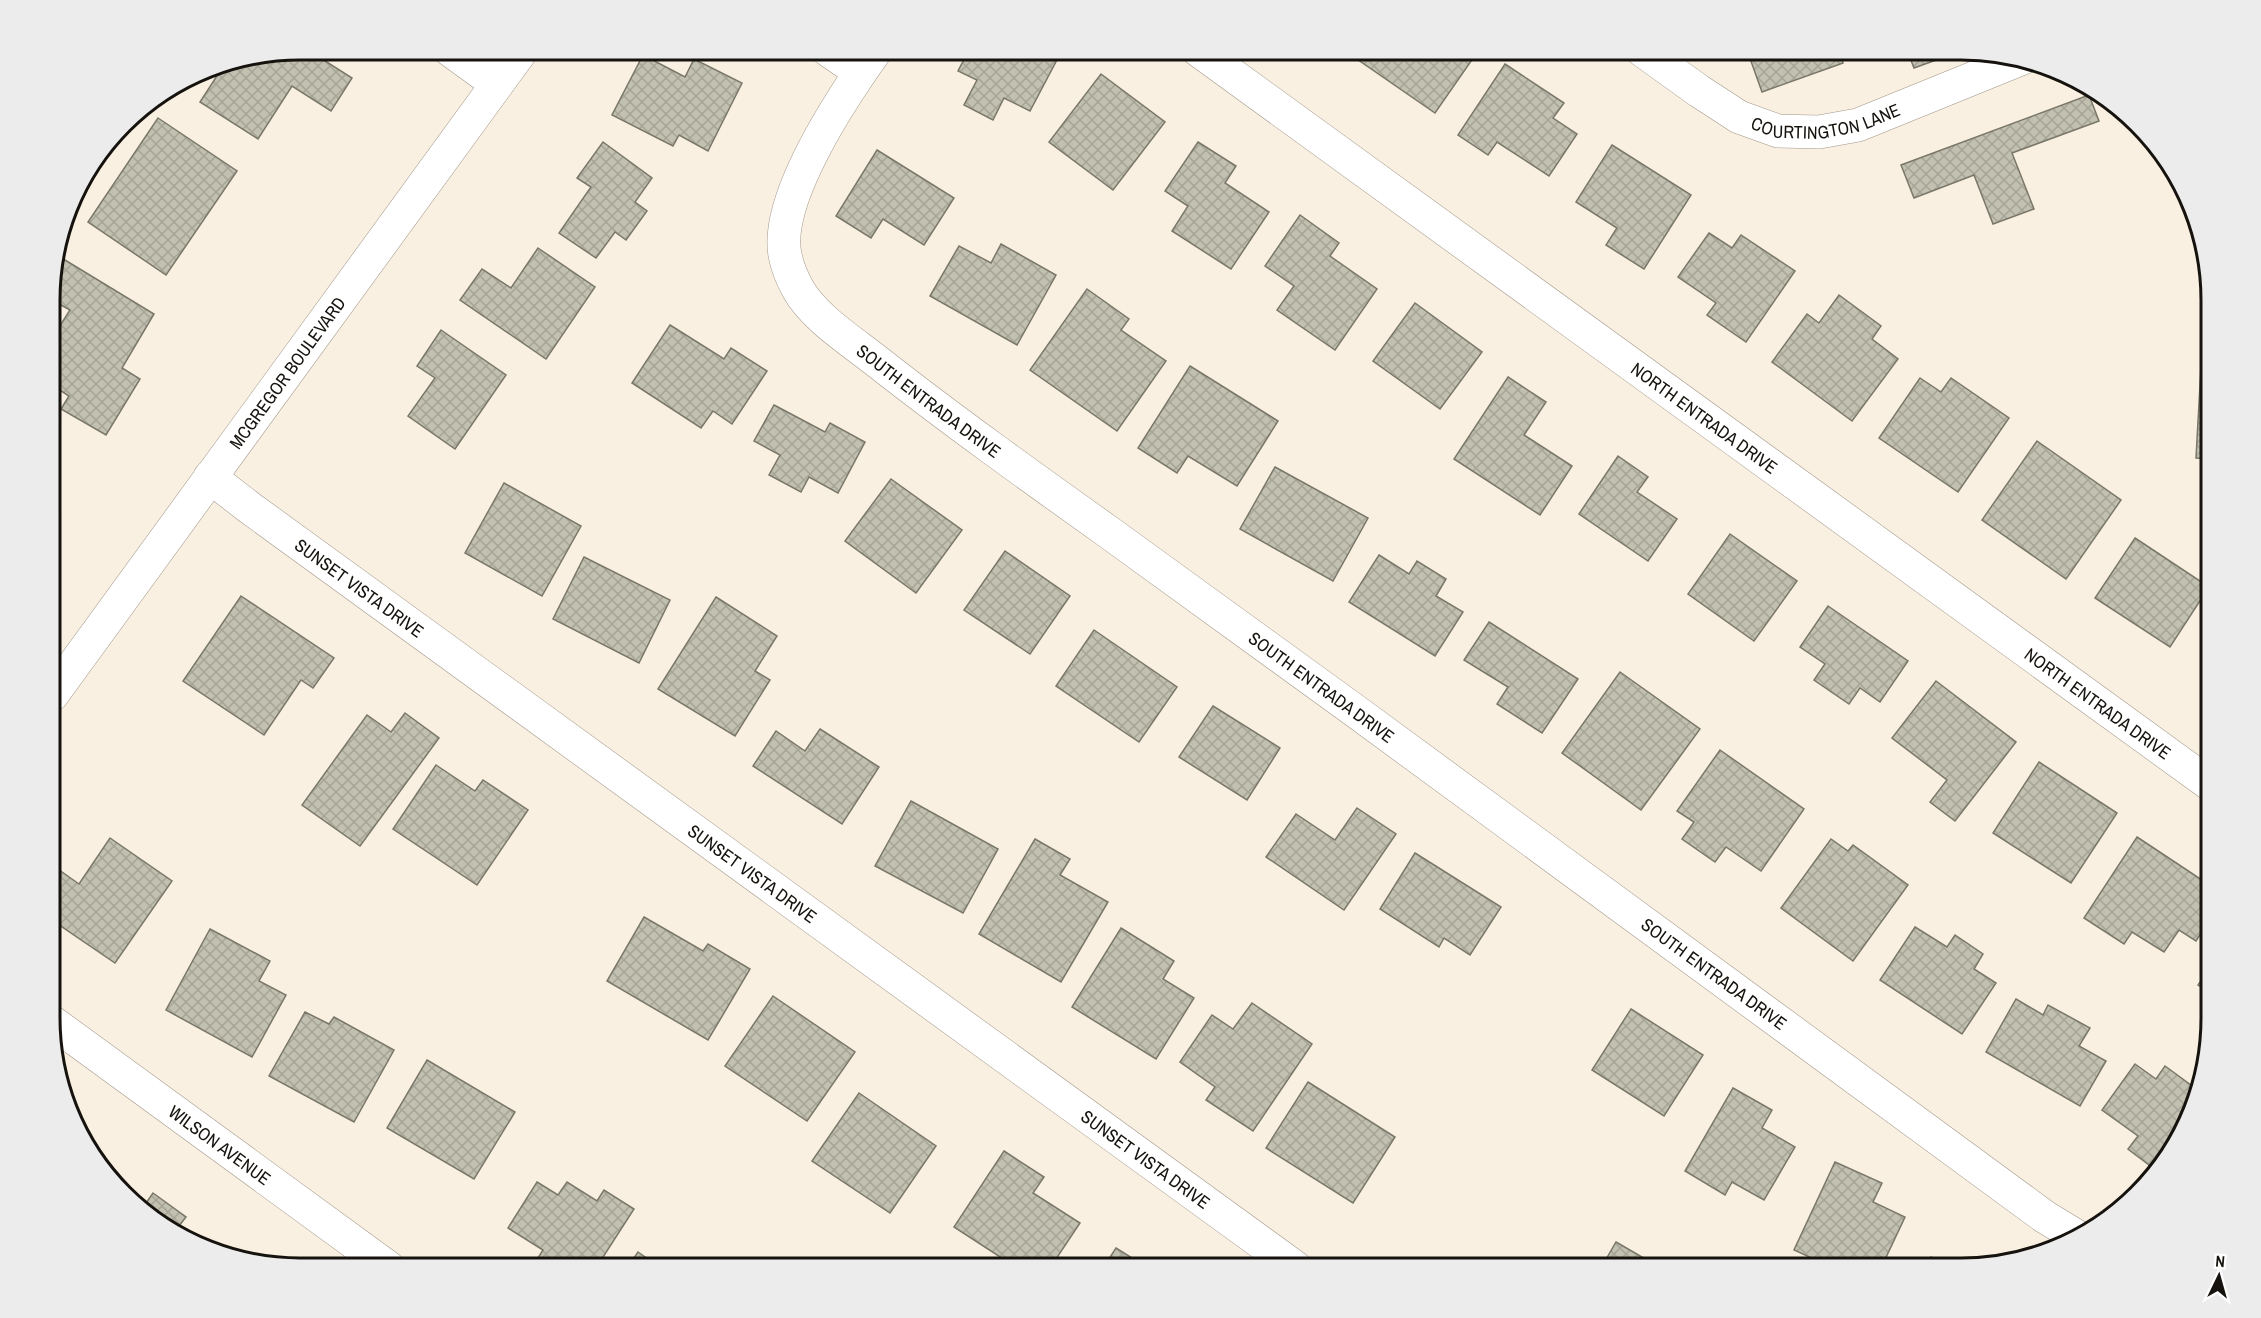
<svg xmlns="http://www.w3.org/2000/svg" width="2261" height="1318" font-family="'Archivo Narrow',sans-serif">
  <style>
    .building { fill: url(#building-cross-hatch); stroke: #797769; stroke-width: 1.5 }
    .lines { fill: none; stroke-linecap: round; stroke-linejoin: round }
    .street-casing { stroke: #a1978a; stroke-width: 34 }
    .secondary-casing { stroke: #a1978a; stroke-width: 34 }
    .street { stroke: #fff; stroke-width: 33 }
    .secondary { stroke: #fff; stroke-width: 33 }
    .labels { text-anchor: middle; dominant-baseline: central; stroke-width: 5; stroke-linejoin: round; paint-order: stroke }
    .street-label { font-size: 18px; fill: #16130e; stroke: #fff }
    .rim { fill: none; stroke: #16130e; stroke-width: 3 }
  </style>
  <defs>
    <pattern id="building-cross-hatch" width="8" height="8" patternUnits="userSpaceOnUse" patternTransform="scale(1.5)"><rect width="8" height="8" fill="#c2c0b0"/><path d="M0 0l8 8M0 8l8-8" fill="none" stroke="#a6a496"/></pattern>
  </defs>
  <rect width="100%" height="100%" fill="#faf0e1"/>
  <g class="building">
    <polygon points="300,50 308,50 352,78 331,111 292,86 258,139 200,102 224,65"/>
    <polygon points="969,50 1051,50 1060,54 1030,111 1004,98 993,120 964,105 977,80 958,71"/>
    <polygon points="1359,50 1470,50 1476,54 1435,113 1354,57"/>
    <polygon points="1747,50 1854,50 1840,55 1843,63 1762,92"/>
    <polygon points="1907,50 1964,50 1914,68"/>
    <polygon points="643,55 685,77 694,59 742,83 708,151 679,135 673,146 612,115"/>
    <polygon points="1505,64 1564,103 1553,118 1577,134 1549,176 1497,142 1488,155 1458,135"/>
    <polygon points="1101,74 1165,122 1113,190 1049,142"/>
    <polygon points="2089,95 2099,121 2012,153 2034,209 1993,224 1974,175 1914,198 1901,165"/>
    <polygon points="158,118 237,171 166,275 88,222"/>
    <polygon points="603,142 652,178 635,202 647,211 626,240 615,232 596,258 559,233 591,187 577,178"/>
    <polygon points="1198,142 1236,166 1225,183 1269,212 1231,269 1172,231 1188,206 1165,191"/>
    <polygon points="1612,145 1691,195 1644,269 1606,245 1617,228 1576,202"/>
    <polygon points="877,150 954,198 924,245 883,219 871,238 836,216"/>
    <polygon points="1300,215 1339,243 1330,256 1377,289 1335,350 1277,310 1294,286 1265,266"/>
    <polygon points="1709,233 1732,248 1741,235 1795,271 1746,342 1707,315 1716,303 1678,277"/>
    <polygon points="1001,244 1056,275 1017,345 930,296 959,246 991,263"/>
    <polygon points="538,248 595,287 546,359 460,300 482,269 511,288"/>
    <polygon points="60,257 154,314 122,368 140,379 106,435 61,409 69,396 52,385 52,326 58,329 70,310 52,300 52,271"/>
    <polygon points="1087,289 1129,319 1121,330 1166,361 1117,431 1030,370"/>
    <polygon points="2205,294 2211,294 2211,459 2196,458"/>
    <polygon points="1839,295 1881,326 1872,339 1898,359 1852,421 1772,362 1807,314 1819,323"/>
    <polygon points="1415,303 1482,352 1440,409 1373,361"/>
    <polygon points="670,325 724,359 731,348 767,371 732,424 713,411 701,428 632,383"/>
    <polygon points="441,330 506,375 455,449 408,416 435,378 417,366"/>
    <polygon points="1190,366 1278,421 1237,486 1188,456 1177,473 1138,448"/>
    <polygon points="1508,377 1546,402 1524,435 1572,466 1540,515 1454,459"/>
    <polygon points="1920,378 1941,392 1951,378 2009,418 1958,492 1879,438"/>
    <polygon points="774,405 825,432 830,423 865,442 838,493 809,477 801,492 769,475 780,455 754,441"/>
    <polygon points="2037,441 2121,500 2066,579 1982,520"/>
    <polygon points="1618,456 1648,477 1637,492 1677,519 1648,561 1579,514"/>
    <polygon points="1275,467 1368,518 1333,581 1240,529"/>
    <polygon points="891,479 962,530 916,593 845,541"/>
    <polygon points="504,483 581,526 542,596 465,553"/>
    <polygon points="1730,534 1797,581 1754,641 1688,594"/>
    <polygon points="2135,538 2209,587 2170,647 2095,598"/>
    <polygon points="1005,551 1070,596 1030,654 964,610"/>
    <polygon points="1379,555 1409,574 1417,561 1446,579 1436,596 1463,612 1435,656 1349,602"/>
    <polygon points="584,557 670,600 639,663 553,619"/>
    <polygon points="241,596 334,658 313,688 301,680 264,735 183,681"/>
    <polygon points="716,597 777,636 755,671 770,680 735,736 658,689"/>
    <polygon points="1828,606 1908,661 1880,702 1860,688 1849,704 1814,680 1825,664 1800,647"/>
    <polygon points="1489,622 1578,679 1542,733 1497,704 1508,687 1464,660"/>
    <polygon points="1094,630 1177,687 1139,742 1056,686"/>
    <polygon points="1620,672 1700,729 1641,810 1562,753"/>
    <polygon points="1936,681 2016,742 1955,821 1930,802 1947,780 1892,738"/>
    <polygon points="1213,706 1280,748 1247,800 1179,757"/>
    <polygon points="405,713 439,738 360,846 302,805 367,715 391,732"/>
    <polygon points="820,729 879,767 842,824 753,766 776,731 805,751"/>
    <polygon points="1720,750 1804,809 1761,871 1726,847 1715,862 1682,839 1694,822 1677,811"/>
    <polygon points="2039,762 2117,813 2071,883 1993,833"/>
    <polygon points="436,765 475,791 483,780 528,810 477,885 393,829"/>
    <polygon points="911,801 998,849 963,913 875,866"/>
    <polygon points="1357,808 1396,834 1344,910 1266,857 1296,814 1335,840"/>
    <polygon points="2137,837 2211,886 2211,918 2196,941 2179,930 2164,952 2132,932 2124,944 2084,918"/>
    <polygon points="110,838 172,881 115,963 52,920 52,872 55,867 79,884"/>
    <polygon points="1035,839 1070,859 1060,875 1108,902 1061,982 979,934"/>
    <polygon points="1831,839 1848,851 1853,845 1908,885 1853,961 1781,908"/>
    <polygon points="1415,853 1501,907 1470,955 1444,938 1439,947 1380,909"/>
    <polygon points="644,917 703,951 708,944 750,969 708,1040 607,981"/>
    <polygon points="1915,927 1947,947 1955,935 1983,954 1974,969 1996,983 1962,1034 1880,980"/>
    <polygon points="1121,928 1174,961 1163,979 1194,998 1156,1059 1072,1007"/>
    <polygon points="210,929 270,961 259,981 286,995 252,1057 166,1010"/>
    <polygon points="2211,966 2211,993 2198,985"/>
    <polygon points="773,996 855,1052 807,1121 725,1066"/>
    <polygon points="2016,999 2043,1015 2048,1005 2090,1028 2079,1046 2106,1061 2080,1106 1986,1052"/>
    <polygon points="1252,1003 1312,1044 1253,1131 1206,1100 1215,1087 1180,1062 1212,1015 1233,1029"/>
    <polygon points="1631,1009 1703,1055 1664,1116 1592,1070"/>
    <polygon points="305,1012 329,1024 334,1017 394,1050 354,1122 269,1076"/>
    <polygon points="427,1060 515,1112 474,1179 387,1128"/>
    <polygon points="2135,1064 2156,1079 2165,1066 2195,1088 2178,1144 2157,1171 2128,1149 2138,1136 2102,1110"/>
    <polygon points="1308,1082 1395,1137 1353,1203 1266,1148"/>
    <polygon points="1733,1088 1772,1110 1762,1128 1795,1147 1764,1200 1732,1182 1725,1195 1685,1171"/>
    <polygon points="859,1093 936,1146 890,1213 812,1161"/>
    <polygon points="1004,1151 1044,1177 1033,1193 1080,1223 1050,1268 1017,1268 954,1227"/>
    <polygon points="1835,1162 1882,1183 1873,1202 1905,1217 1881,1268 1859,1268 1843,1261 1839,1268 1833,1268 1794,1250"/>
    <polygon points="537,1182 558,1195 567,1182 597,1201 604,1190 634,1209 596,1268 538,1268 533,1266 543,1250 508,1228"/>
    <polygon points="153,1193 186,1217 173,1234 144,1206"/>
    <polygon points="1616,1242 1661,1268 1601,1268"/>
    <polygon points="1116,1248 1148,1268 1103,1268"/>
    <polygon points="638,1252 661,1268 627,1268"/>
    <polygon points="1931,1257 1948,1268 1924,1268"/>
  </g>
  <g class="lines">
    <g class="street-casing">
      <g id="street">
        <polyline points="450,50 497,84"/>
        <polyline points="828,50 860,72"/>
        <path id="s1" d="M876,50C844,95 774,198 785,255C787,265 793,280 798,289C814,318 853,342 879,363C953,421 1030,476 1107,531C1421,758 1734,987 2045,1217L2078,1237"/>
        <path id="s2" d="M1198,50L2211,785"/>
        <path id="s3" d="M1642,50L1699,91L1739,117L1778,131L1819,132L1858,125L2023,58"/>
        <path id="s4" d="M210,477L250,508L1296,1268"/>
        <path id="s5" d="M52,1022L389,1268"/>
      </g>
    </g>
    <g class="secondary-casing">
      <g id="secondary">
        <path id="s6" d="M52,695L522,50"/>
      </g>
    </g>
    <use href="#street" class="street"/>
    <use href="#secondary" class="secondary"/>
  </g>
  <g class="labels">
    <g class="street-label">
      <text stroke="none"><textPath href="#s3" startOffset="208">COURTINGTON LANE</textPath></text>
      <text stroke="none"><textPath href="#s6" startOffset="399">MCGREGOR BOULEVARD</textPath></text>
      <text stroke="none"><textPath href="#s1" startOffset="438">SOUTH ENTRADA DRIVE</textPath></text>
      <text stroke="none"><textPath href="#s2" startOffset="626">NORTH ENTRADA DRIVE</textPath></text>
      <text stroke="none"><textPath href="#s4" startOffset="186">SUNSET VISTA DRIVE</textPath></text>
      <text stroke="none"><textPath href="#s1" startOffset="924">SOUTH ENTRADA DRIVE</textPath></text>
      <text stroke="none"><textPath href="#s2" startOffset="1112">NORTH ENTRADA DRIVE</textPath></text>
      <text stroke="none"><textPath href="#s4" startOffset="672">SUNSET VISTA DRIVE</textPath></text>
      <text stroke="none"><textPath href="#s1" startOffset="1410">SOUTH ENTRADA DRIVE</textPath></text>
      <text stroke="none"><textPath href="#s5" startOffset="208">WILSON AVENUE</textPath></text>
      <text stroke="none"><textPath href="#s4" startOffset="1158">SUNSET VISTA DRIVE</textPath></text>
    </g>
  </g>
  <path d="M0 0H2261V1318H0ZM300 60H1961A240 240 0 0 1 2201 300V1018A240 240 0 0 1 1961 1258H300A240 240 0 0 1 60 1018V300A240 240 0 0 1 300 60Z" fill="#ececec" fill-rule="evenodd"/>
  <path class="rim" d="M300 60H1961A240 240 0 0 1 2201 300V1018A240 240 0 0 1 1961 1258H300A240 240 0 0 1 60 1018V300A240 240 0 0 1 300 60Z"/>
  <g transform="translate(2219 1276) rotate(5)" stroke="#ffffff" stroke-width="4.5" paint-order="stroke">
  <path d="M0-4.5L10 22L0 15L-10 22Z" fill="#16130e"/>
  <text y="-9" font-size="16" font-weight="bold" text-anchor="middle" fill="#16130e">N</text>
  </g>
</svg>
